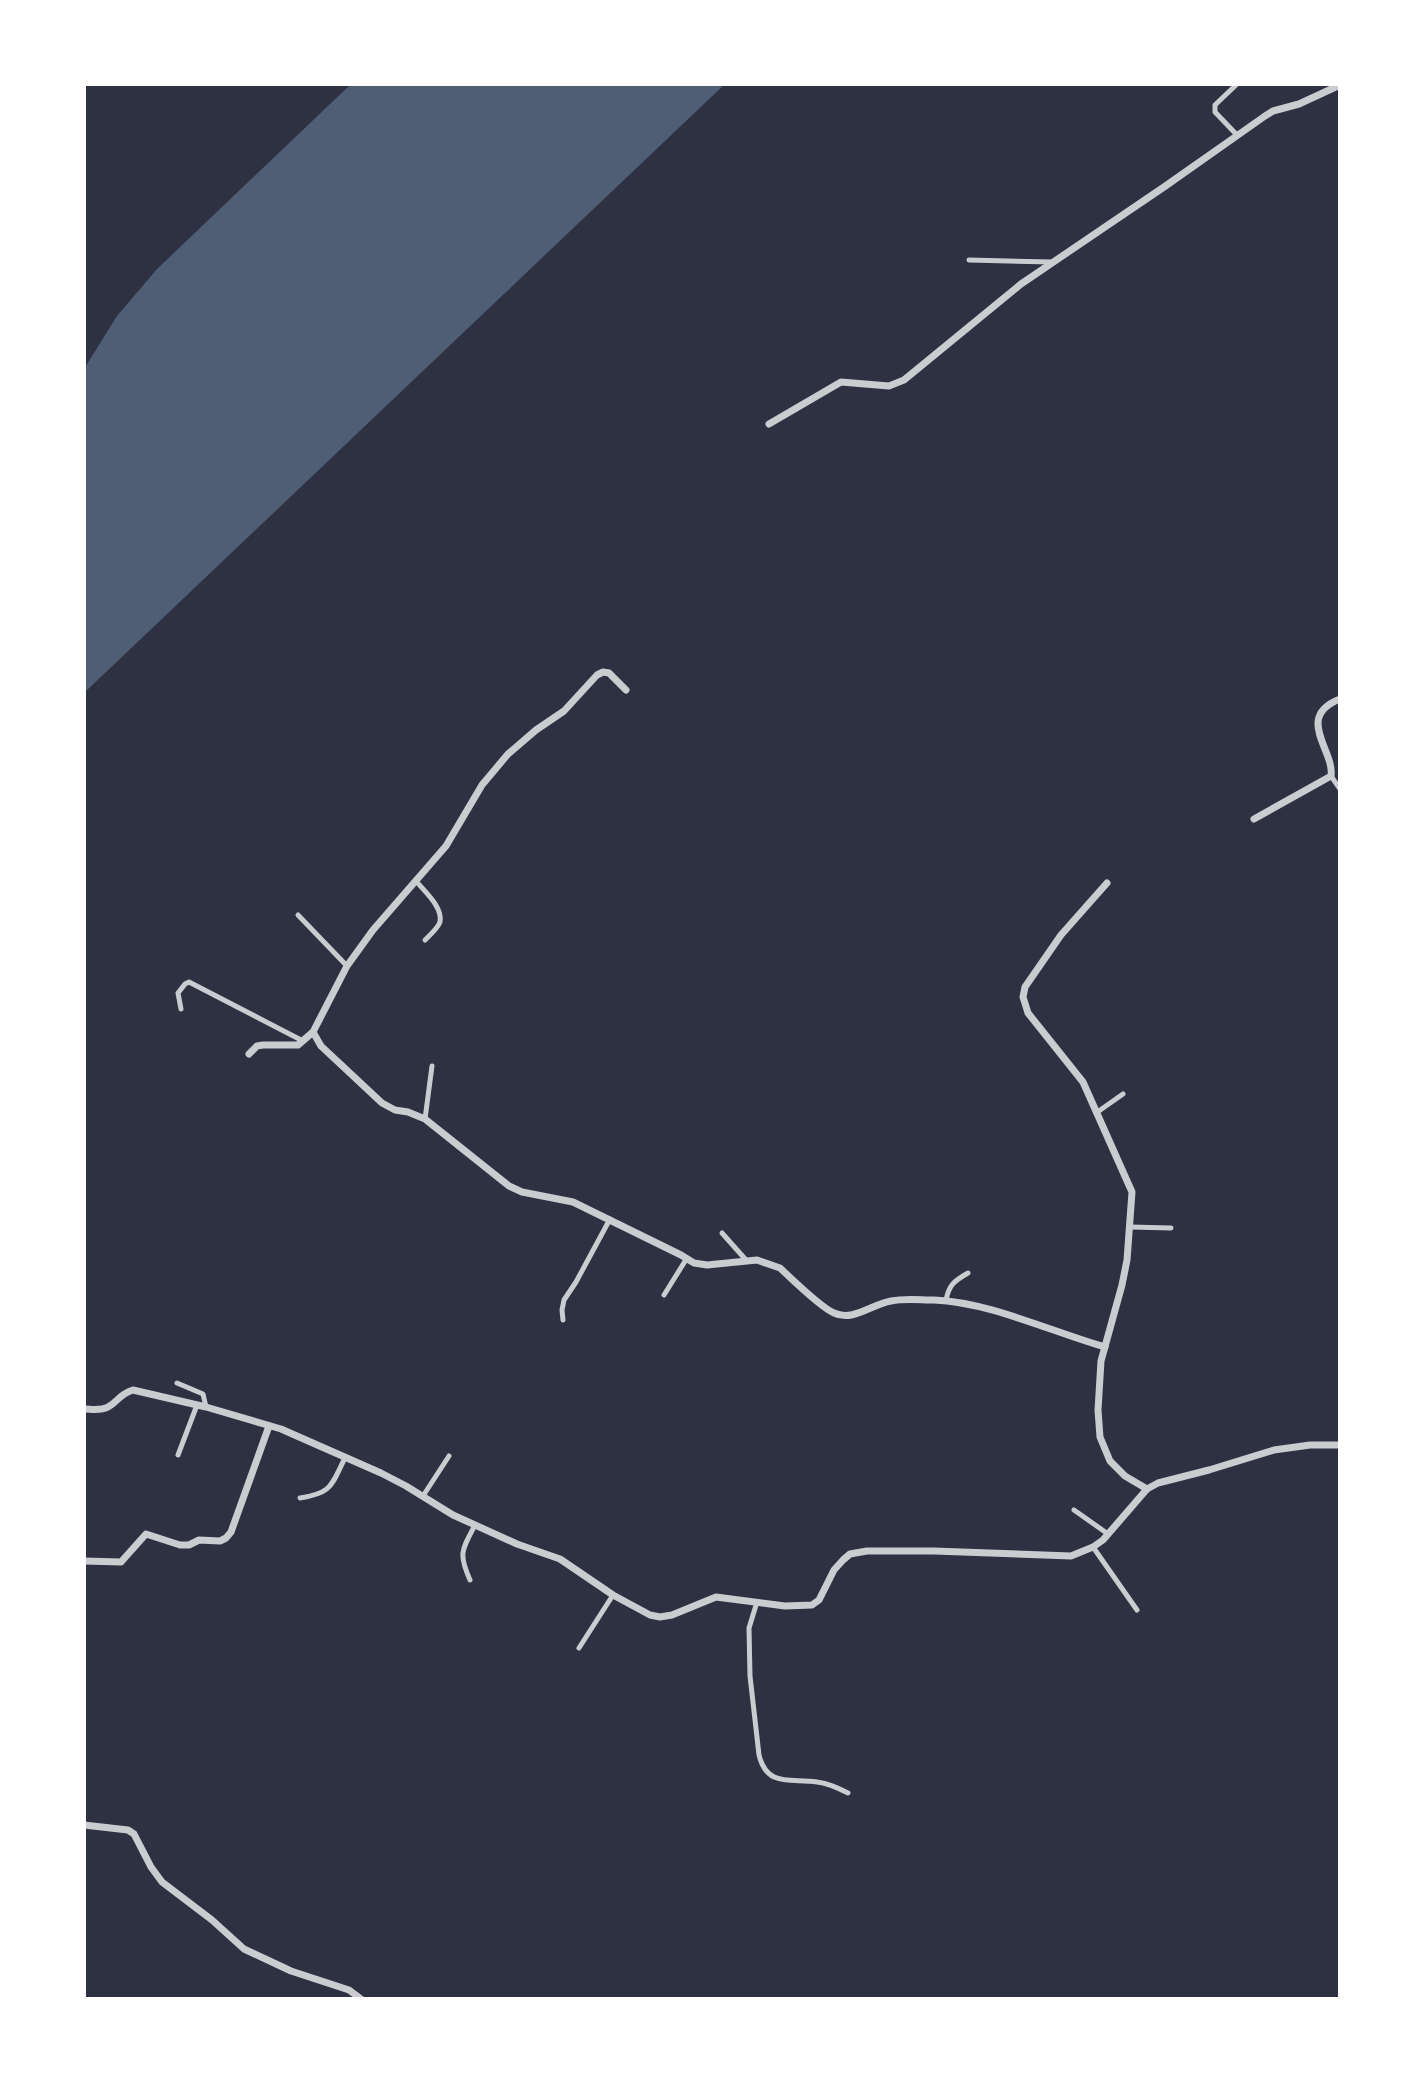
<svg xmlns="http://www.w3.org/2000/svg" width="1424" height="2083" font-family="Raleway,sans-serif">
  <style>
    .water { fill: #4f5d75 }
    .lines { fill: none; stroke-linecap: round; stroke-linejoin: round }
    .service { stroke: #caccd0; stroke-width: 5 }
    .minor { stroke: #caccd0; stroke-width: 7 }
  </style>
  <rect width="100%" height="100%" fill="#2d3142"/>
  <polygon class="water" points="351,84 725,84 84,693 84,369 117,316 157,269"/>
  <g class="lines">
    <g class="service">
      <polyline points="1237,84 1215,105 1215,112 1237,135"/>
      <polyline points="969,260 1052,262"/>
      <polyline points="1331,776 1340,789"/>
      <path d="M416,881C424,891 443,907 440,922C438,928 430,935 425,940"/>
      <polyline points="298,915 347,966"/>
      <polyline points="181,1009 178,993 185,984 189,982 303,1041"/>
      <polyline points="1096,1113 1123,1094"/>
      <polyline points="425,1119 432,1066"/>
      <polyline points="1130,1227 1171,1228"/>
      <polyline points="722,1233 746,1260"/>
      <polyline points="664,1295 687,1258"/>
      <path d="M946,1300C949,1285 954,1281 968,1273"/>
      <polyline points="563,1320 562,1310 564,1300 576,1282 610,1219"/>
      <polyline points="177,1383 203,1394 206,1407"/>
      <polyline points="178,1455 197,1405"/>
      <polyline points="423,1496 449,1456"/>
      <path d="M300,1498C333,1493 331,1485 345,1458"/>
      <polyline points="1074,1510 1108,1534"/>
      <polyline points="1093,1547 1137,1610"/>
      <path d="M470,1580C458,1553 462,1550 475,1525"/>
      <path d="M757,1602L749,1628L750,1676L759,1755C767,1788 791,1778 817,1782C828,1783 838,1788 848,1793"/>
      <polyline points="579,1648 613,1595"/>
    </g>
    <g class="minor">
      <polyline points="769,424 841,382 889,386 904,380 1021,284 1164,187 1265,116 1273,111 1299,104 1340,85"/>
      <path d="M1254,819L1331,776C1335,751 1294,717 1340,699"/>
      <polyline points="1107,883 1061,935 1025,987 1023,997 1028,1013 1083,1082 1132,1192 1127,1260 1122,1285 1101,1361 1098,1410 1100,1437 1110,1461 1125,1476 1147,1489"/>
      <path d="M313,1032L321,1046L382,1103L395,1110L408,1112L425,1119L509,1186L522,1192L573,1202L681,1255L694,1263L707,1265L757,1260L780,1268C792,1279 820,1307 834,1313C853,1322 872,1304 891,1301C905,1298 920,1300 934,1300C989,1302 1052,1332 1105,1347"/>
      <polyline points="249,1054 257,1046 263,1045 298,1045 313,1032 347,966 373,930 446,846 482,785 508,754 536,730 564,711 597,675 603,672 609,673 626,690"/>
      <path d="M84,1409C91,1409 101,1411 108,1407C119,1401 118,1395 133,1390L206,1407L281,1429L381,1473L406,1486L453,1515L517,1544L560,1559L613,1595L650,1615L660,1617L672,1615L716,1597L785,1606L812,1605L819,1600L834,1570L843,1560L850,1554L867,1551H934L1071,1556L1093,1547L1103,1540L1147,1489L1158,1483L1209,1470L1274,1450L1310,1445H1340"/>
      <polyline points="84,1561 121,1562 146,1534 180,1545 189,1545 199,1540 220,1541 226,1538 231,1532 269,1426"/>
      <polyline points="84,1825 128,1830 134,1834 151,1867 162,1882 212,1920 244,1949 291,1971 349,1990 361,1999"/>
    </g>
  </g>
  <rect width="1424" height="2083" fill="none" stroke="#ffffff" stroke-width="172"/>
</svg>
